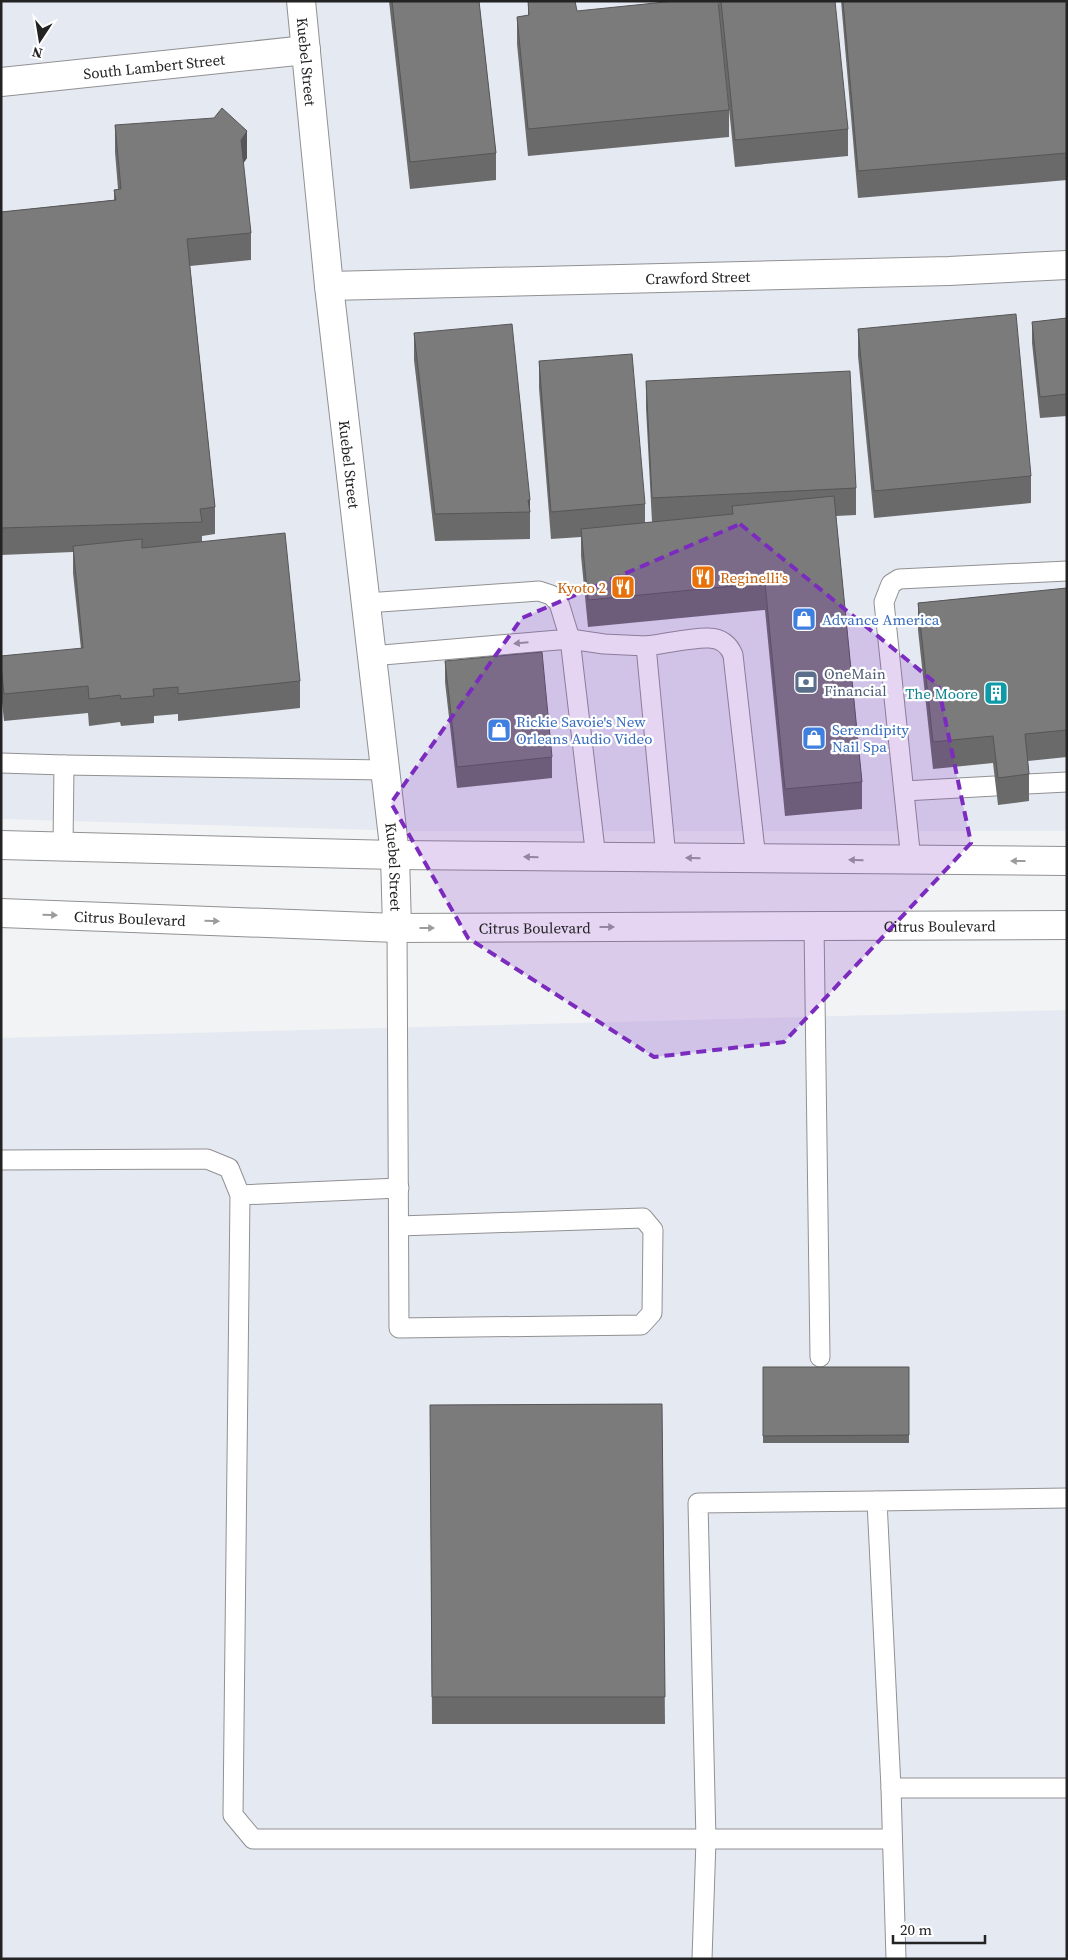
<svg xmlns="http://www.w3.org/2000/svg" width="1068" height="1960" font-family="'Source Serif 4',serif">
  <style>
    .built { fill: #e5e9f2 }
    .lines { fill: none; stroke-linecap: round; stroke-linejoin: round }
    .service-casing { stroke: #919193; stroke-width: 21 }
    .minor-casing { stroke: #919193; stroke-width: 30 }
    .tertiary-casing { stroke: #919193; stroke-width: 30 }
    .service { stroke: #fff; stroke-width: 19 }
    .minor { stroke: #fff; stroke-width: 28 }
    .tertiary { stroke: #fff; stroke-width: 28 }
    .wall { fill: #6a6a6b }
    .shaded-wall { fill: #565657 }
    .building { fill: #7b7b7c; stroke: #565657 }
    .oneway { fill: #9c9c9c }
    .marked { fill: #7b2cbf; fill-opacity: 0.2; stroke: #7b2cbf; stroke-width: 4; stroke-dasharray: 10 6; stroke-linejoin: round }
    .labels { text-anchor: middle; dominant-baseline: central; stroke-width: 4.5; stroke-linejoin: round; paint-order: stroke }
    .street-label { font-size: 15px; fill: #232324; stroke: #fff }
    .food-label { font-size: 15px; fill: #c56008; stroke: #fff; text-anchor: start }
    .shop-label { font-size: 15px; fill: #366cbe; stroke: #fff; text-anchor: start }
    .service-label { font-size: 15px; fill: #4e5e75; stroke: #fff; text-anchor: start }
    .culture-label { font-size: 15px; fill: #0d838f; stroke: #fff; text-anchor: end }
  </style>
  <rect width="100%" height="100%" fill="#f2f3f5"/>
  <g class="built">
    <polygon points="1,1 1067,1 1067,831 410,831 1,819"/>
    <polygon points="1067,1010 1067,1959 1,1959 1,1038"/>
  </g>
  <g class="lines">
    <g class="service-casing">
      <g id="service">
        <polyline points="366,603 539,591 551,595 559,603 570,639 371,656"/>
        <polyline points="1,763 64,765 63,847"/>
        <polyline points="64,765 385,770"/>
        <polyline points="1027,784 1067,782"/>
        <polyline points="904,791 995,786"/>
        <polyline points="596,858 570,639 604,644 646,646"/>
        <path d="M666,858L646,646C664,644 693,637 709,638C721,638 729,645 733,655L756,859"/>
        <polyline points="911,860 884,602 891,584 899,579 1067,571"/>
        <polyline points="814,925 820,1357"/>
        <polyline points="397,928 399,1328 641,1325 652,1313 653,1230 643,1218 399,1226"/>
        <polyline points="1,1160 207,1159 229,1168 240,1195 233,1815 253,1839 892,1839"/>
        <polyline points="240,1195 399,1188"/>
        <polyline points="891,1788 877,1501 1067,1498"/>
        <polyline points="702,1959 706,1840 698,1503 877,1501"/>
        <polyline points="896,1959 891,1788 1067,1788"/>
      </g>
    </g>
    <g class="minor-casing">
      <g id="minor">
        <path id="s1" d="M301,1L329,286L395,855L397,928"/>
        <path id="s2" d="M1,82L306,50"/>
        <path id="s3" d="M329,286L949,271L1067,265"/>
      </g>
    </g>
    <g class="tertiary-casing">
      <g id="tertiary">
        <polyline points="1,845 395,855 1067,861"/>
        <path id="s4" d="M1,913L397,928L1067,925"/>
      </g>
    </g>
    <use href="#service" class="service"/>
    <use href="#minor" class="minor"/>
    <use href="#tertiary" class="tertiary"/>
  </g>
  <g class="wall">
    <polygon points="389,1 479,1 496,153 496,180 410,189"/>
    <polygon points="528,1 577,11 729,110 729,137 528,156 517,44 517,17 528,16"/>
    <polygon points="719,1 721,1 848,129 848,156 735,167 719,12"/>
    <polygon points="841,1 1067,1 1067,180 858,198"/>
    <polygon points="115,125 247,158 243,163 251,233 251,260 190,266 215,507 215,534 202,536 202,542 300,681 300,708 178,721 178,714 154,716 154,723 121,726 120,722 89,726 88,713 4,721 1,692 1,656 81,649 73,573 73,552 1,555 1,212 114,200 114,190 118,189 115,152"/>
    <polygon points="1067,318 1067,416 1040,418 1032,343 1032,322"/>
    <polygon points="858,329 1031,476 1031,503 874,518 858,356"/>
    <polygon points="414,333 530,500 530,539 435,541 414,360"/>
    <polygon points="539,361 645,504 645,523 652,522 646,408 646,381 856,488 856,515 836,516 862,782 862,809 785,816 765,610 588,627 581,556 581,537 551,539 539,388"/>
    <polygon points="1067,588 1067,757 1028,761 1029,774 1029,801 998,805 993,763 933,769 918,630 918,603"/>
    <polygon points="445,661 552,757 552,778 457,788 445,682"/>
    <rect x="763" y="1367" width="146" height="76"/>
    <polygon points="662,1404 665,1724 432,1724 430,1405"/>
  </g>
  <g class="shaded-wall">
    <polygon points="247,131 247,158 241,167 241,140"/>
    <polygon points="528,500 530,500 530,527 530,512"/>
  </g>
  <g class="building">
    <polygon points="392,1 479,1 496,153 410,162"/>
    <polygon points="528,1 575,1 577,11 675,1 718,1 729,110 528,129 517,17 529,15"/>
    <polygon points="721,1 835,1 848,129 735,140"/>
    <polygon points="843,1 1067,1 1067,153 858,171"/>
    <polygon points="222,108 247,131 241,140 251,233 187,239 215,507 200,509 202,522 1,528 1,212 116,200 114,190 121,189 115,125 214,118"/>
    <polygon points="1016,314 1031,476 874,491 858,329"/>
    <polygon points="1067,318 1067,394 1040,397 1032,322"/>
    <polygon points="512,324 530,500 528,500 530,512 435,514 414,333"/>
    <polygon points="632,354 645,504 551,512 539,361"/>
    <polygon points="850,371 856,488 652,498 646,381"/>
    <polygon points="834,496 862,782 785,789 765,583 588,600 581,529 733,514 732,506"/>
    <polygon points="285,533 300,681 178,694 178,687 153,689 154,696 121,699 120,695 89,699 88,686 4,694 1,665 1,656 83,648 73,546 142,539 142,548"/>
    <polygon points="1067,588 1067,730 1025,734 1029,774 998,778 993,736 933,742 918,603"/>
    <polygon points="542,652 552,757 457,767 445,661"/>
    <polygon points="763,1367 909,1367 909,1435 763,1436"/>
    <polygon points="662,1404 665,1697 432,1697 430,1405"/>
  </g>
  <defs><path id="oneway-solid" d="M-6-.8H1V-3.2L6.5 0L1 3.2V.8H-6Z" transform="scale(1.25)"/></defs>
  <g class="oneway">
    <use href="#oneway-solid" transform="translate(521 643) rotate(175)"/>
    <use href="#oneway-solid" transform="translate(531 857) rotate(-179)"/>
    <use href="#oneway-solid" transform="translate(693 858) rotate(-179)"/>
    <use href="#oneway-solid" transform="translate(856 860) rotate(-179)"/>
    <use href="#oneway-solid" transform="translate(1018 861) rotate(-180)"/>
    <use href="#oneway-solid" transform="translate(50 915) rotate(2)"/>
    <use href="#oneway-solid" transform="translate(212 921) rotate(2)"/>
    <use href="#oneway-solid" transform="translate(607 927)"/>
    <use href="#oneway-solid" transform="translate(427 928)"/>
  </g>
  <path class="marked" d="M740,524L938,685L971,843L784,1042L654,1057L468,938L391,803L522,618Z"/>
  <defs>
    <g id="restaurant-square" transform="scale(1.25)"><rect x="-9" y="-9" width="18" height="18" rx="4" fill="#e8710a" stroke="#fff"/><path d="M-5-6h1v4h1v-4h1v4h1v-4h1v5L-1.5 .5V6h-2V.5L-5-1ZM5-6V6H3V1.5H1.5Q1.5-4 5-6Z" fill="#fff"/></g>
    <g id="shop-square" transform="scale(1.25)"><rect x="-9" y="-9" width="18" height="18" rx="4" fill="#3f7fe0" stroke="#fff"/><path d="M-5-2.5h2.3a2.7 3.5 0 0 1 5.4 0H5L5.5 6h-11ZM-1.5-2.5h3a1.5 2.3 0 0 0-3 0Z" fill="#fff"/></g>
    <g id="bank-square" transform="scale(1.25)"><rect x="-9" y="-9" width="18" height="18" rx="4" fill="#5c6f8a" stroke="#fff"/><path d="M-6-4H6V4H-6ZM0-2.3a2.3 2.3 0 1 0 0 4.6a2.3 2.3 0 1 0 0-4.6Z" fill="#fff"/></g>
    <g id="building-square" transform="scale(1.25)"><rect x="-9" y="-9" width="18" height="18" rx="4" fill="#0f9aa8" stroke="#fff"/><path d="M-4-6H4V6H1V3H-1V6H-4ZM-2.5-4.3h1.7v1.8h-1.7ZM.8-4.3h1.7v1.8H.8ZM-2.5-1h1.7V.8h-1.7ZM.8-1h1.7V.8H.8Z" fill="#fff"/></g>
  </defs>
  <g fill-rule="evenodd">
    <use href="#restaurant-square" x="703" y="577"/>
    <use href="#restaurant-square" x="623" y="587"/>
    <use href="#shop-square" x="804" y="619"/>
    <use href="#bank-square" x="806" y="682"/>
    <use href="#building-square" x="996" y="693"/>
    <use href="#shop-square" x="499" y="730"/>
    <use href="#shop-square" x="814" y="738"/>
  </g>
  <g class="labels">
    <g class="street-label">
      <text stroke="none"><textPath href="#s1" startOffset="61">Kuebel Street</textPath></text>
      <text stroke="none"><textPath href="#s2" startOffset="154">South Lambert Street</textPath></text>
      <text stroke="none"><textPath href="#s3" startOffset="369">Crawford Street</textPath></text>
      <text stroke="none"><textPath href="#s1" startOffset="466">Kuebel Street</textPath></text>
      <text stroke="none"><textPath href="#s1" startOffset="871">Kuebel Street</textPath></text>
      <text stroke="none"><textPath href="#s4" startOffset="129">Citrus Boulevard</textPath></text>
      <text stroke="none"><textPath href="#s4" startOffset="939">Citrus Boulevard</textPath></text>
      <text stroke="none"><textPath href="#s4" startOffset="534">Citrus Boulevard</textPath></text>
    </g>
    <g class="food-label">
      <text x="720" y="577">Reginelli's</text>
      <text x="606" y="587" text-anchor="end">Kyoto 2</text>
    </g>
    <g class="shop-label">
      <text x="822" y="619">Advance America</text>
      <text x="516" y="721">Rickie Savoie's New<tspan x="516" dy="17">Orleans Audio Video</tspan></text>
      <text x="832" y="729">Serendipity<tspan x="832" dy="17">Nail Spa</tspan></text>
    </g>
    <g class="service-label">
      <text x="824" y="673">OneMain<tspan x="824" dy="17">Financial</tspan></text>
    </g>
    <g class="culture-label">
      <text x="978" y="693">The Moore</text>
    </g>
  </g>
  <rect width="1068" height="1960" fill="none" stroke="#232324" stroke-width="5"/>
  <g transform="translate(40 40) rotate(192)" stroke="#ffffff" stroke-width="4" paint-order="stroke">
  <path d="M0-4L9 19L0 12L-9 19Z" fill="#232324"/>
  <text y="-8" font-size="14" font-weight="bold" text-anchor="middle" fill="#232324">N</text>
  </g>
  <path d="M893 1935v8h92v-8" fill="none" stroke="#232324" stroke-width="2.5"/>
  <text x="900" y="1935" font-size="15" fill="#232324" stroke="#ffffff" stroke-width="4" paint-order="stroke">20 m</text>
</svg>
